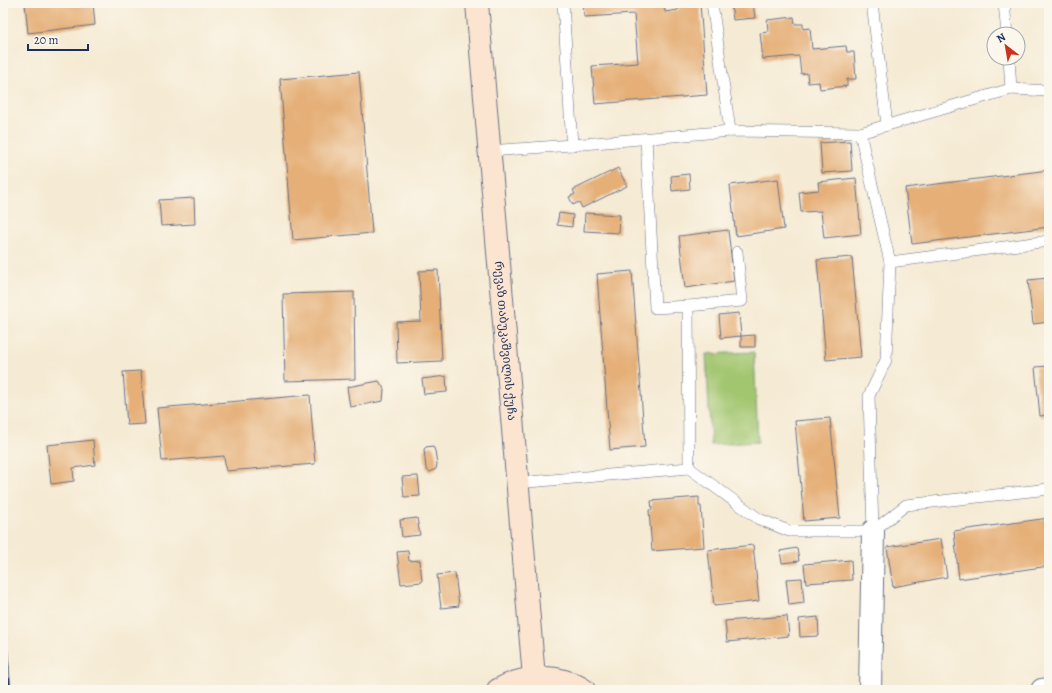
<svg xmlns="http://www.w3.org/2000/svg" width="1052" height="693" font-family="Alegreya,'Noto Serif Georgian',serif">
  <style>
    .green { fill: #a2c670; stroke: #5e7a67 }
    .building { fill: #e5af77 }
    .lines { fill: none; stroke-linecap: round; stroke-linejoin: round }
    .service-casing { stroke: #677087; stroke-width: 12 }
    .minor-casing { stroke: #677087; stroke-width: 24 }
    .tertiary-casing { stroke: #677087; stroke-width: 24 }
    .secondary-casing { stroke: #677087; stroke-width: 24 }
    .service { stroke: #fff; stroke-width: 11 }
    .minor { stroke: #fff; stroke-width: 22 }
    .tertiary { stroke: #fff; stroke-width: 22 }
    .secondary { stroke: #fce5d0; stroke-width: 22 }
    .rail-casing { stroke: #1b2f5e; stroke-width: 4.5 }
    .rail { stroke: #fbf7ec; stroke-width: 3; stroke-dasharray: 9; stroke-linecap: butt }
    .labels { text-anchor: middle; dominant-baseline: central; stroke-width: 3.5; stroke-linejoin: round; paint-order: stroke }
    .street-label { font-size: 12px; fill: #1b2f5e; stroke: #fbf7ec }
  </style>
  <rect width="100%" height="100%" fill="#fbf7ec"/>
  <filter id="ink" filterUnits="userSpaceOnUse"><feTurbulence type="fractalNoise" baseFrequency=".025" numOctaves="2"/><feDisplacementMap in="SourceGraphic" scale="8" xChannelSelector="R" yChannelSelector="G"/><feConvolveMatrix kernelMatrix="1 2 1 2 8 2 1 2 1" color-interpolation-filters="sRGB"/></filter>
  <filter id="wash" filterUnits="userSpaceOnUse"><feTurbulence type="fractalNoise" baseFrequency=".012" numOctaves="4" result="noise"/><feDisplacementMap in="SourceGraphic" scale="16" xChannelSelector="R" yChannelSelector="G"/><feGaussianBlur stdDeviation="0.9" result="paint"/><feColorMatrix in="noise" values="0 0 0 0 0 0 0 0 0 0 0 0 0 0 0 0 0 1.4 0 .05"/><feComposite in="paint" operator="in"/></filter>
  <g filter="url(#wash)">
    <rect width="100%" height="100%" fill="#f5ead3"/>
    <polygon class="green" points="754,352 758,442 711,445 706,354"/>
    <g id="blocks">
      <g class="building">
        <polygon points="25,3 93,3 95,25 28,33"/>
        <polygon points="583,3 664,3 665,12 678,10 678,3 700,3 707,95 595,104 592,66 638,63 634,14 584,17"/>
        <polygon points="731,3 753,3 755,18 733,20"/>
        <polygon points="794,17 795,24 803,24 803,29 810,28 812,49 846,46 847,52 854,52 856,79 847,79 847,86 820,89 819,82 808,83 807,73 801,74 799,56 763,59 760,33 768,32 767,20"/>
        <polygon points="359,72 372,233 293,240 280,79"/>
        <polygon points="850,141 852,171 822,173 820,143"/>
        <polygon points="618,168 627,186 582,208 579,202 573,205 569,197 575,194 573,190"/>
        <polygon points="1049,170 1049,227 912,244 905,188"/>
        <polygon points="689,174 690,189 672,191 671,176"/>
        <polygon points="856,178 861,234 824,238 821,211 801,212 799,192 819,190 818,182"/>
        <polygon points="778,179 784,229 736,236 730,185"/>
        <polygon points="194,198 195,224 161,226 159,200"/>
        <polygon points="559,213 573,215 572,227 557,225"/>
        <polygon points="585,213 620,215 619,233 584,231"/>
        <polygon points="728,230 734,281 685,288 679,236"/>
        <polygon points="852,257 861,357 826,360 817,260"/>
        <polygon points="438,270 442,361 397,363 396,322 421,321 419,271"/>
        <polygon points="632,271 645,447 610,450 597,274"/>
        <polygon points="1049,278 1049,322 1033,324 1028,280"/>
        <polygon points="354,292 355,379 285,381 283,294"/>
        <polygon points="739,313 741,336 755,335 755,347 741,347 741,336 721,338 719,315"/>
        <polygon points="1049,366 1049,415 1040,416 1035,367"/>
        <polygon points="141,371 145,424 127,425 123,372"/>
        <polygon points="446,376 447,392 424,394 422,379"/>
        <polygon points="379,381 384,389 383,401 350,407 347,387"/>
        <polygon points="310,395 315,464 226,471 224,456 162,461 157,408"/>
        <polygon points="830,418 840,518 804,521 795,421"/>
        <polygon points="93,440 95,465 73,468 74,481 51,484 47,445"/>
        <polygon points="433,446 435,451 437,464 436,469 430,472 428,471 426,468 424,449 426,447"/>
        <polygon points="418,476 420,496 404,497 402,477"/>
        <polygon points="699,497 699,506 701,506 704,547 652,551 649,510 652,510 651,501"/>
        <polygon points="417,518 420,535 402,537 400,520"/>
        <polygon points="1049,518 1049,566 959,579 954,531"/>
        <polygon points="941,539 947,577 893,587 887,547"/>
        <polygon points="753,545 759,601 714,606 708,550"/>
        <polygon points="797,548 799,561 782,563 780,551"/>
        <polygon points="408,551 409,561 420,560 422,582 401,584 397,552"/>
        <polygon points="851,560 852,580 806,583 804,564"/>
        <polygon points="455,573 459,606 441,608 437,575"/>
        <polygon points="802,578 804,603 789,605 786,579"/>
        <polygon points="787,616 789,636 727,642 725,621"/>
        <polygon points="818,617 819,636 800,637 799,619"/>
      </g>
    </g>
  </g>
  <g filter="url(#ink)">
    <use href="#blocks" fill-opacity="0" stroke="#677087" stroke-width="1"/>
    <g class="lines">
      <g class="service-casing">
        <g id="service">
          <polyline points="563,3 572,145"/>
          <polyline points="712,3 730,131"/>
          <polyline points="872,3 887,125"/>
          <polyline points="1004,3 1007,34"/>
          <polyline points="1009,58 1011,89"/>
          <polyline points="860,133 890,262 1049,241"/>
          <polyline points="489,151 572,145 730,131 860,133 1011,89 1049,91"/>
          <polyline points="688,306 742,301 737,252"/>
          <polyline points="689,468 759,519 789,531 873,531 906,505 1049,489"/>
          <polyline points="517,483 689,468 688,306 655,308 646,139"/>
          <polyline points="873,531 869,396 886,360 890,262"/>
        </g>
      </g>
      <g class="minor-casing">
        <polyline id="minor" points="870,690 873,531"/>
      </g>
      <g class="tertiary-casing">
        <polyline id="tertiary" points="1042,690 1049,689"/>
      </g>
      <g class="secondary-casing">
        <g id="secondary">
          <path id="s1" d="M477,3L534,678"/>
          <path d="M498,690C524,675 558,673 584,690"/>
        </g>
      </g>
      <use href="#service" class="service"/>
      <use href="#minor" class="minor"/>
      <use href="#tertiary" class="tertiary"/>
      <use href="#secondary" class="secondary"/>
      <g class="rail-casing">
        <polyline id="rail" points="3,615 9,690"/>
      </g>
      <use href="#rail" class="rail"/>
    </g>
  </g>
  <g class="labels">
    <g class="street-label">
      <text stroke="none"><textPath href="#s1" startOffset="339">რევაზ თაბუკაშვილის ქუჩა</textPath></text>
    </g>
  </g>
  <rect width="1052" height="693" fill="none" stroke="#fbf7ec" stroke-width="16"/>
  <g transform="translate(1006 46) rotate(329)"><circle r="19" fill="#fbf7ec" stroke="#a1a7b3"/>
  <path d="M0-3L7 15L0 10L-7 15Z" fill="#c8321e"/>
  <text y="-6" font-size="11" font-weight="bold" text-anchor="middle" fill="#1b2f5e">N</text>
  </g>
  <path d="M28 44v6h60v-6" fill="none" stroke="#1b2f5e" stroke-width="2"/>
  <text x="34" y="44" font-size="12" fill="#1b2f5e" stroke="#fbf7ec" stroke-width="3" paint-order="stroke">20 m</text>
</svg>
